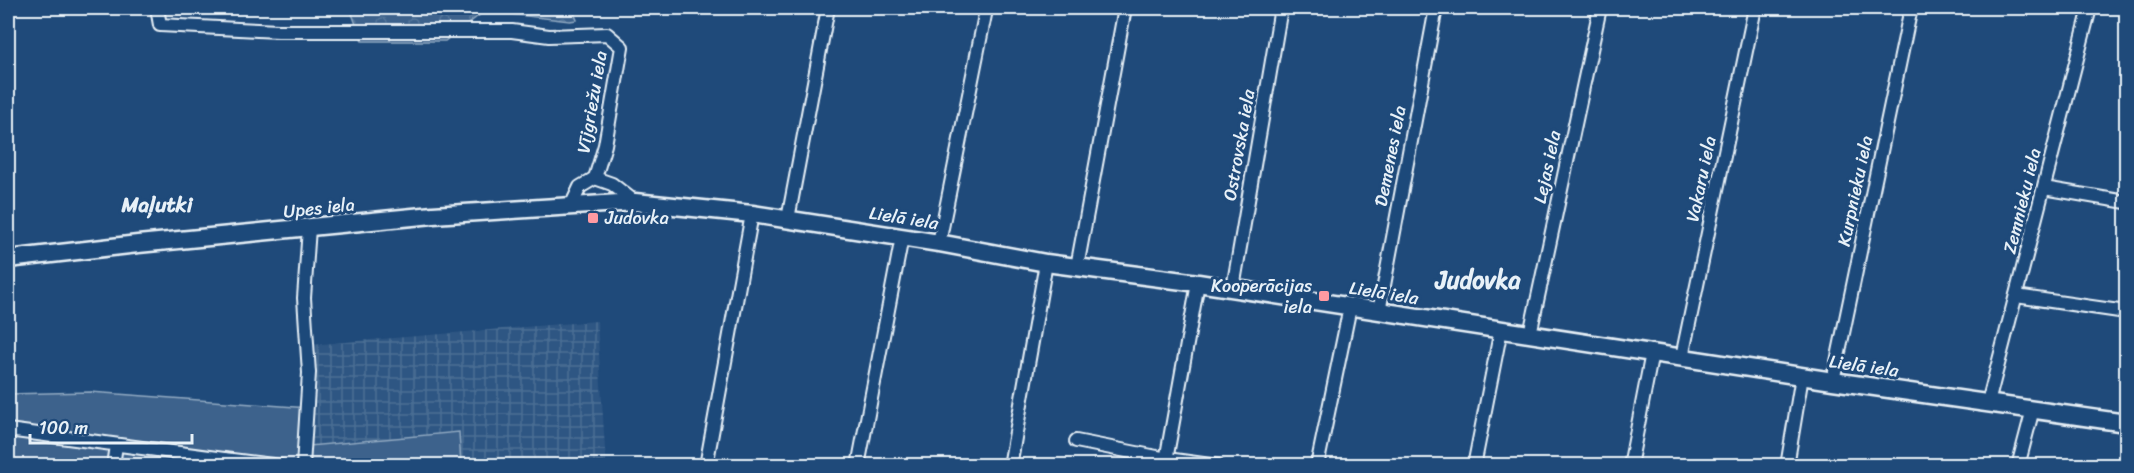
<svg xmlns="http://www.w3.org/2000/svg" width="2134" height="473" font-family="Sriracha,sans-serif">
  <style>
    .industrial { fill: url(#industrial-grid) }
    .forest { fill: url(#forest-crowns); stroke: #92aac2; stroke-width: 1.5 }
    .garden { fill: #3c628c; stroke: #92aac2; stroke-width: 1.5 }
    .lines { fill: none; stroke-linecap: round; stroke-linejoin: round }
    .street-casing { stroke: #e8f1f8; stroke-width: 16 }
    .secondary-casing { stroke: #e8f1f8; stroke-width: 21 }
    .street { stroke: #1f4a7a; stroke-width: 12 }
    .secondary { stroke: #1f4a7a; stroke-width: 16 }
    .poi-dot { fill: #ff9aa2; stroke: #1f4a7a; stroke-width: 2 }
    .labels { text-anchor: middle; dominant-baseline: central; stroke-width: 6; stroke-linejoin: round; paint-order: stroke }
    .street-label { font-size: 18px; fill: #e8f1f8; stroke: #1f4a7a }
    .poi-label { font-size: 18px; fill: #e8f1f8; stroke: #1f4a7a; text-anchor: start }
    .quarter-label { font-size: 21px; font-weight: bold; fill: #e8f1f8; stroke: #1f4a7a }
    .district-label { font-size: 24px; font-weight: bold; fill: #e8f1f8; stroke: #1f4a7a }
  </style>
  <defs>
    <pattern id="industrial-grid" width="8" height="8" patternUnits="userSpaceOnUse" patternTransform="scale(1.5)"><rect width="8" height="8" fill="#2e5683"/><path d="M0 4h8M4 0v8" fill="none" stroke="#4c6f95"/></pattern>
    <pattern id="forest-crowns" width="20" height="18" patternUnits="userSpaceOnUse" patternTransform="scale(1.5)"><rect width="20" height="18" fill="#3c628c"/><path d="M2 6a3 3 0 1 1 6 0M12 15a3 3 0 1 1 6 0" fill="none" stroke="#58799d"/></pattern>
  </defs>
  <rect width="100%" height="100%" fill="#1f4a7a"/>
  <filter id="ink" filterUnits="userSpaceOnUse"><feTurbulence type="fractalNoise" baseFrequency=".0167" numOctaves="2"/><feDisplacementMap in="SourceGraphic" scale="12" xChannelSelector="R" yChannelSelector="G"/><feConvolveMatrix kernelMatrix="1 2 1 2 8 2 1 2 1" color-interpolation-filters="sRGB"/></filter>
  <g filter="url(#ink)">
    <polygon class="industrial" points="597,321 606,465 461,465 459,432 309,447 310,345"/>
    <polygon class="forest" points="350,8 572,8 577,20 570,21 485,11 445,41 362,41"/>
    <polygon class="garden" points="90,392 309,408 309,446 459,432 461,465 8,465 8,394"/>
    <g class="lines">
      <g class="street-casing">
        <g id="street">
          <polyline points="157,8 160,25 278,31 512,31 549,36 607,34 622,47 605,145 595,178"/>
          <polyline points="2044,188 2126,202"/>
          <polyline points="571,206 580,187 595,178 612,184 635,202"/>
          <polyline points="788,219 828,8"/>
          <polyline points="939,243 986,10"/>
          <polyline points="1077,267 1125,8"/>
          <polyline points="1233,288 1281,8"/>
          <polyline points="2016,296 2126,312"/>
          <polyline points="1379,312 1436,8"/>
          <polyline points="1530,334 1600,8"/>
          <polyline points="1682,357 1755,8"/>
          <polyline points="1833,381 1911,8"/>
          <polyline points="1988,403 2090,8"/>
          <polyline points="8,430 224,459"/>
          <polyline points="1076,441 1167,459 1218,466"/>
          <polyline points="223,464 224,459 281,466"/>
          <polyline points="113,466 116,445"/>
          <polyline points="303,466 309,373 304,298 309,228"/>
          <polyline points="706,466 752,214"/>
          <polyline points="858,466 902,237"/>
          <polyline points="1010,466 1046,263"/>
          <polyline points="1165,466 1198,283"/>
          <polyline points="1317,466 1350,307"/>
          <polyline points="1474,466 1501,329"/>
          <polyline points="1630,466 1652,353"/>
          <polyline points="1787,466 1802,376"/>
          <polyline points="2018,466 2033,409"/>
        </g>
      </g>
      <g class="secondary-casing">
        <polyline id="secondary" points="8,259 138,244 433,215 635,202 752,214 939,243 1046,263 1198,283 1833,381 2126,423"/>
      </g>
      <use href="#street" class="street"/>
      <use href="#secondary" class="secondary"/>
    </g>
  </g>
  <g class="poi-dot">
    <rect x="587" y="212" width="12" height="12" rx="3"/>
    <rect x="1318" y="290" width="12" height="12" rx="3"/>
  </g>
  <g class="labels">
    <g class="street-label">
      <text transform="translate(592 102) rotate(-80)">Vījgriežu iela</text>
      <text transform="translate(1239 145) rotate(-80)">Ostrovska iela</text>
      <text transform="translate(1390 156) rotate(-79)">Demenes iela</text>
      <text transform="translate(1547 167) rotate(-78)">Lejas iela</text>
      <text transform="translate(1701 179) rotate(-78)">Vakaru iela</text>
      <text transform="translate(1855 191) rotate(-78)">Kurpnieku iela</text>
      <text transform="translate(2022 201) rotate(-76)">Zemnieku iela</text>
      <text transform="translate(319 208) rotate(-6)">Upes iela</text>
      <text transform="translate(904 218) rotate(9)">Lielā iela</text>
      <text transform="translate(1384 293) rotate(9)">Lielā iela</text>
      <text transform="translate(1864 366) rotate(8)">Lielā iela</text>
    </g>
    <g class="poi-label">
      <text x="605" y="218">Judovka</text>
      <text x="1312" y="286" text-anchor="end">Kooperācijas<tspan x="1312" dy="21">iela</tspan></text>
    </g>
    <g class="quarter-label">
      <text x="157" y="205">Maļutki</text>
    </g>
    <g class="district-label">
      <text x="1478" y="280">Judovka</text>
    </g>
  </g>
  <rect width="2134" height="473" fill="none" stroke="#1f4a7a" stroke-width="30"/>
  <rect x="15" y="15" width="2104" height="443" fill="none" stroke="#e8f1f8" stroke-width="2" filter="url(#ink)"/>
  <path d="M30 434v9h162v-9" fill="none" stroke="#e8f1f8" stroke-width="3"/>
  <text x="39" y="434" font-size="18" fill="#e8f1f8" stroke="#1f4a7a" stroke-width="4.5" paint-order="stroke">100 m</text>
</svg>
